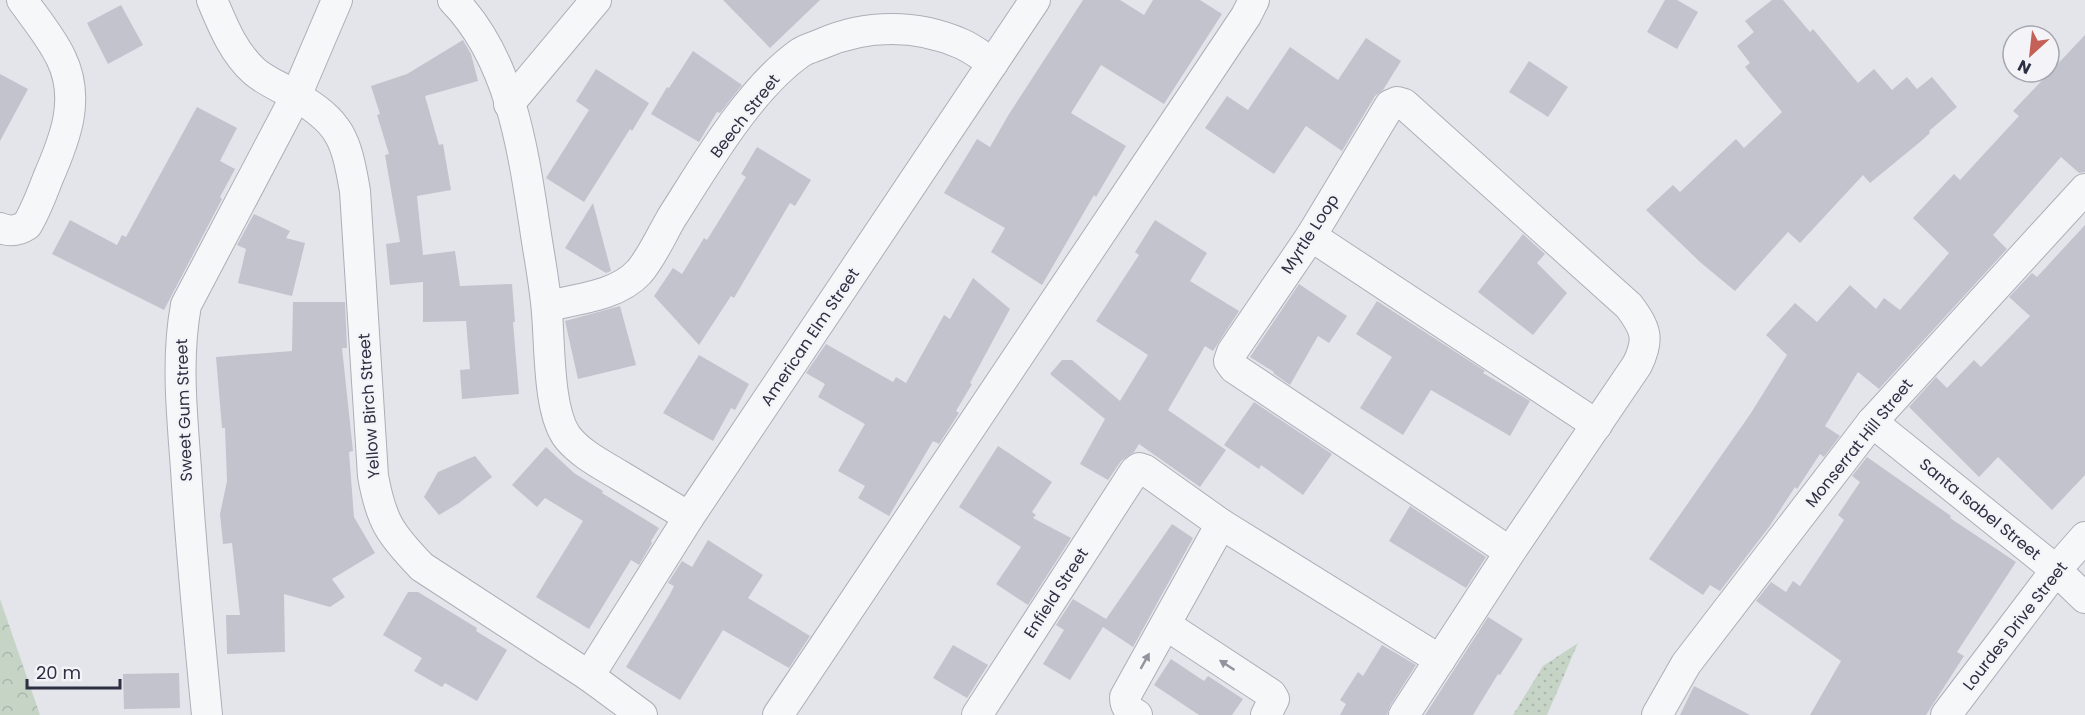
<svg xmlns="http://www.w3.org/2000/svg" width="2085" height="715" font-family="Poppins,sans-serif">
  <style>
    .grass { fill: url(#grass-dots) }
    .forest { fill: url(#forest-crowns) }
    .building { fill: #c2c3cd }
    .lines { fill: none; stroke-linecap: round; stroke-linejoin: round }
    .minor-casing { stroke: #adaeb8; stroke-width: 32 }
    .minor { stroke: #f6f7f9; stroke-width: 30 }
    .oneway { fill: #92939e }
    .labels { text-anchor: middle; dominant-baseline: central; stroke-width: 4.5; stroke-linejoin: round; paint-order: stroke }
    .street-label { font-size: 16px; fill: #2d2f42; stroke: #f4f4f8 }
  </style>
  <defs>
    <pattern id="grass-dots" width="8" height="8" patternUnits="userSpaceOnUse" patternTransform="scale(1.5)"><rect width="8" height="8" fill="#c6d4c6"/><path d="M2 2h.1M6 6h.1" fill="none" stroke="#aab6ab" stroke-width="1.8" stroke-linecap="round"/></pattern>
    <pattern id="forest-crowns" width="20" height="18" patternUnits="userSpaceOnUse" patternTransform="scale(1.5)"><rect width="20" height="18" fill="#c6d4c6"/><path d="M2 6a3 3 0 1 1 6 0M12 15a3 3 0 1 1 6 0" fill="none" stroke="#aab6ab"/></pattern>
  </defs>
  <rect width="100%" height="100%" fill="#e4e5eb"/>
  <polygon class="grass" points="1578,643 1547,715 1513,715 1543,666"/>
  <polygon class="forest" points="0,599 40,715 0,715"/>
  <g class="building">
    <polygon points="723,0 820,0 770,48"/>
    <polygon points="1083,0 1120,0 1144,15 1153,0 1200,0 1222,14 1164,104 1101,65 1071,113 1126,146 1096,197 1094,195 1042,285 991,252 1005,228 944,193 977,139 990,147 1009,114"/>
    <polygon points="1665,0 1677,0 1698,12 1677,49 1647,32"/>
    <polygon points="1772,0 1783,0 1810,32 1813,29 1858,83 1874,69 1892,90 1907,77 1917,89 1932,77 1957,107 1929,131 1930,133 1920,142 1870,183 1863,175 1800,243 1788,232 1735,291 1700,262 1646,210 1673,185 1680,192 1736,139 1744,148 1782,112 1745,67 1750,63 1737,46 1754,32 1745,21"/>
    <polygon points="121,5 143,45 108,64 87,23"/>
    <polygon points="2085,35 2085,172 2079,173 2061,157 1993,235 2007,249 1879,389 1858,372 1825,426 1840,436 1824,457 1820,454 1797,489 1795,487 1769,527 1720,591 1710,585 1703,595 1649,559 1751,413 1787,355 1766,335 1795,303 1817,322 1850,285 1876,309 1884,298 1900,310 1949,253 1913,218 1954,174 1960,180 2019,116 2013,111"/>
    <polygon points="1366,38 1401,61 1383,90 1375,96 1342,151 1306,126 1274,174 1205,128 1227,96 1248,110 1290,47 1338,80"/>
    <polygon points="463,40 471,54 478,81 425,96 439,145 443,144 451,190 417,196 423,255 455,251 460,286 512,284 515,322 513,322 519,394 462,399 460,370 470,369 466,321 423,322 423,282 390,285 386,244 400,242 385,155 389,154 377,115 380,114 371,86 407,74"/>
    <polygon points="693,51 742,85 720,113 717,112 699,142 651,114 667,87 669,88"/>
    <polygon points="1529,61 1568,87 1548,117 1509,92"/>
    <polygon points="596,69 649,103 632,131 630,129 584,202 546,178 589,110 576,101"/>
    <polygon points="0,74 28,89 0,141"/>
    <polygon points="197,107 237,128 220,161 235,169 220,197 222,199 164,310 52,254 70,220 117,245 122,235 126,237"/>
    <polygon points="757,147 811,180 795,206 790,203 734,298 731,296 699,345 654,296 673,268 682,274 704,238 707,240 746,177 741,174"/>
    <polygon points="593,203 611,271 606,273 565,248"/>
    <polygon points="254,214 290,231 286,238 305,243 292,296 238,283 246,249 237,245"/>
    <polygon points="1155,220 1207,253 1190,281 1239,311 1213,351 1205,346 1168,410 1226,450 1200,487 1139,444 1134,452 1121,461 1108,480 1080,464 1105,419 1050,374 1062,360 1072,360 1120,401 1148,355 1096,321 1139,255 1135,252"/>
    <polygon points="2085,225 2085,475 2052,510 1998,457 1979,477 1909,407 1936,377 1947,388 1974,360 1981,367 2030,316 2009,297 2032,273 2037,277"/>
    <polygon points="1523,234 1545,254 1537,263 1567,293 1533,335 1478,292"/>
    <polygon points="973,278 1010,309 970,383 972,384 956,411 959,413 939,444 933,441 889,516 858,498 865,486 838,471 865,424 818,397 825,384 806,373 826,344 893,382 896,377 906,383 944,315 950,319"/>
    <polygon points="1299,284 1347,316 1329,343 1318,336 1290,385 1273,373 1274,372 1250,357"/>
    <polygon points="1377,301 1485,371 1483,373 1530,401 1510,436 1431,390 1403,435 1360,408 1392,357 1356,334"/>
    <polygon points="293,302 345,302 347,348 342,348 353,451 349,452 354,517 375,553 332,579 345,597 330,607 284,594 285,652 227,654 226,615 240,615 232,543 223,544 220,514 227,481 225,428 222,428 216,357 292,351"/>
    <polygon points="620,306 636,365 578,379 565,321"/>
    <polygon points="699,355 749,384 735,410 731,408 713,441 663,413"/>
    <polygon points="1254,402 1332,454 1303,495 1261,465 1259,469 1224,445"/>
    <polygon points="998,446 1052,482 1032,512 1036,515 1033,518 1071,538 1028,605 996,584 1021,547 959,507"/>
    <polygon points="546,447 574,473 603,491 602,493 659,528 651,541 652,543 639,565 631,560 589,629 536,597 583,521 545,498 537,507 512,485"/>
    <polygon points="475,456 492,477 459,503 439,515 424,497 438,472"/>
    <polygon points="1867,457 1951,516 1950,518 2016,562 1957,652 1964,656 1926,715 1810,715 1841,661 1756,601 1771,582 1786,592 1793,581 1800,586 1844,520 1838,515 1860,482 1852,476"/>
    <polygon points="1410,506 1486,557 1466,588 1389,541"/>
    <polygon points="1172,524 1193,538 1133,647 1103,627 1070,680 1043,664 1064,630 1056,625 1073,599 1106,619"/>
    <polygon points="708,540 763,575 748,598 810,636 789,668 723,630 680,700 626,667 669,596 674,586 668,583 682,561 692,567"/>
    <polygon points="408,592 418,592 477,628 476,631 507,650 477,701 445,683 442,687 414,671 422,658 383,635"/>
    <polygon points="1488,617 1523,639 1500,675 1498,674 1473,715 1425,715"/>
    <polygon points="953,645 988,665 967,698 933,678"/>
    <polygon points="1382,645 1416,665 1390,706 1387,715 1340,715 1346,704 1340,700 1358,672 1363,676"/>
    <polygon points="1171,659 1204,681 1208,676 1243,699 1232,715 1199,715 1154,685"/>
    <polygon points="179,673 180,708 124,709 123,674"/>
    <polygon points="1694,686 1750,715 1680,715"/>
  </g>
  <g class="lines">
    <g class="minor-casing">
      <g id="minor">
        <path d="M212,0C223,26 233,52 254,71C265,81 281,87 294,95C341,122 346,139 355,191L373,476C381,521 390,534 422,567L589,676L642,715"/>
        <path d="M453,0C511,59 523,150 535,228C539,256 545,285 547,313C550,346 548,413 568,438C581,454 601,464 619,475C642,489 666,503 689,517"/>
        <polyline points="509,104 596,0"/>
        <path d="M0,228C10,232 18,231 27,225C36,210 42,194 48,178C65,139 81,99 61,58C51,37 35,18 22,0"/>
        <polyline points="1311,236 1597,425"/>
        <path d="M547,306C577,299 617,296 639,272C652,257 662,234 672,217C706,164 749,89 800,53C806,49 814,47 821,44C866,24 917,24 962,44C973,49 983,57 993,63"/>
        <polyline points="1872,422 2056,570 2085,598"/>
        <polyline points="1166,625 1271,694 1274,699 1266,715"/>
        <polyline points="589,676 689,517 1035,0"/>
        <path d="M207,715C199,633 191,551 186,469C182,414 176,359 186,305L296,96L337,0"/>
        <polyline points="778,715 1246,16 1254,0"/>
        <polyline points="977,715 1135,471 1139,468 1145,470 1221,524 1440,660"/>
        <path d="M1137,715C1129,710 1125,707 1125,697L1221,524"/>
        <path d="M1404,715L1510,552L1637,365C1650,339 1646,329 1629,306L1404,104L1397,102L1390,105L1311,236L1232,352L1229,361L1234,368L1510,552"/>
        <polyline points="1657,715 1686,664 1872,422 2085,189"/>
        <polyline points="1946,715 2056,570 2085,537"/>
      </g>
    </g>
    <use href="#minor" class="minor"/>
  </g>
  <defs><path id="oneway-solid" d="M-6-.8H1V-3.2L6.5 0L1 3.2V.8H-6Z" transform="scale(1.5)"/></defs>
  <g class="oneway">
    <use href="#oneway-solid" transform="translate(1145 661) rotate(-61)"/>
    <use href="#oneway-solid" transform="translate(1227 665) rotate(-147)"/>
  </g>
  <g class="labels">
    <g class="street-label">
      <text transform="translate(745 116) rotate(-52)">Beech Street</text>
      <text transform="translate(1310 234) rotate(-57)">Myrtle Loop</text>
      <text transform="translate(810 337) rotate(-56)">American Elm Street</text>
      <text transform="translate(369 406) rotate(-94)">Yellow Birch Street</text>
      <text transform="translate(184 410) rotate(-92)">Sweet Gum Street</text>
      <text transform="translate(1859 443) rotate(-51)">Monserrat Hill Street</text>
      <text transform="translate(1980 509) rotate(39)">Santa Isabel Street</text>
      <text transform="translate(1056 593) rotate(-57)">Enfield Street</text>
      <text transform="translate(2015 626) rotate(-52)">Lourdes Drive Street</text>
    </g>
  </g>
  <g transform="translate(2031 54) rotate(207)"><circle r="28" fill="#f4f4f8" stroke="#a4a5af" stroke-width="1.5"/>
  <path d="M0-4.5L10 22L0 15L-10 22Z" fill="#c46055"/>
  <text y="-9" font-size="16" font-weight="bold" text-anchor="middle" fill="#2d2f42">N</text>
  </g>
  <path d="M27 679v9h93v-9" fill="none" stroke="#2d2f42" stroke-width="3"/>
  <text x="36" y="679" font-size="18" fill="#2d2f42" stroke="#f4f4f8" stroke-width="4.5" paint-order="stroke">20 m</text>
</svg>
